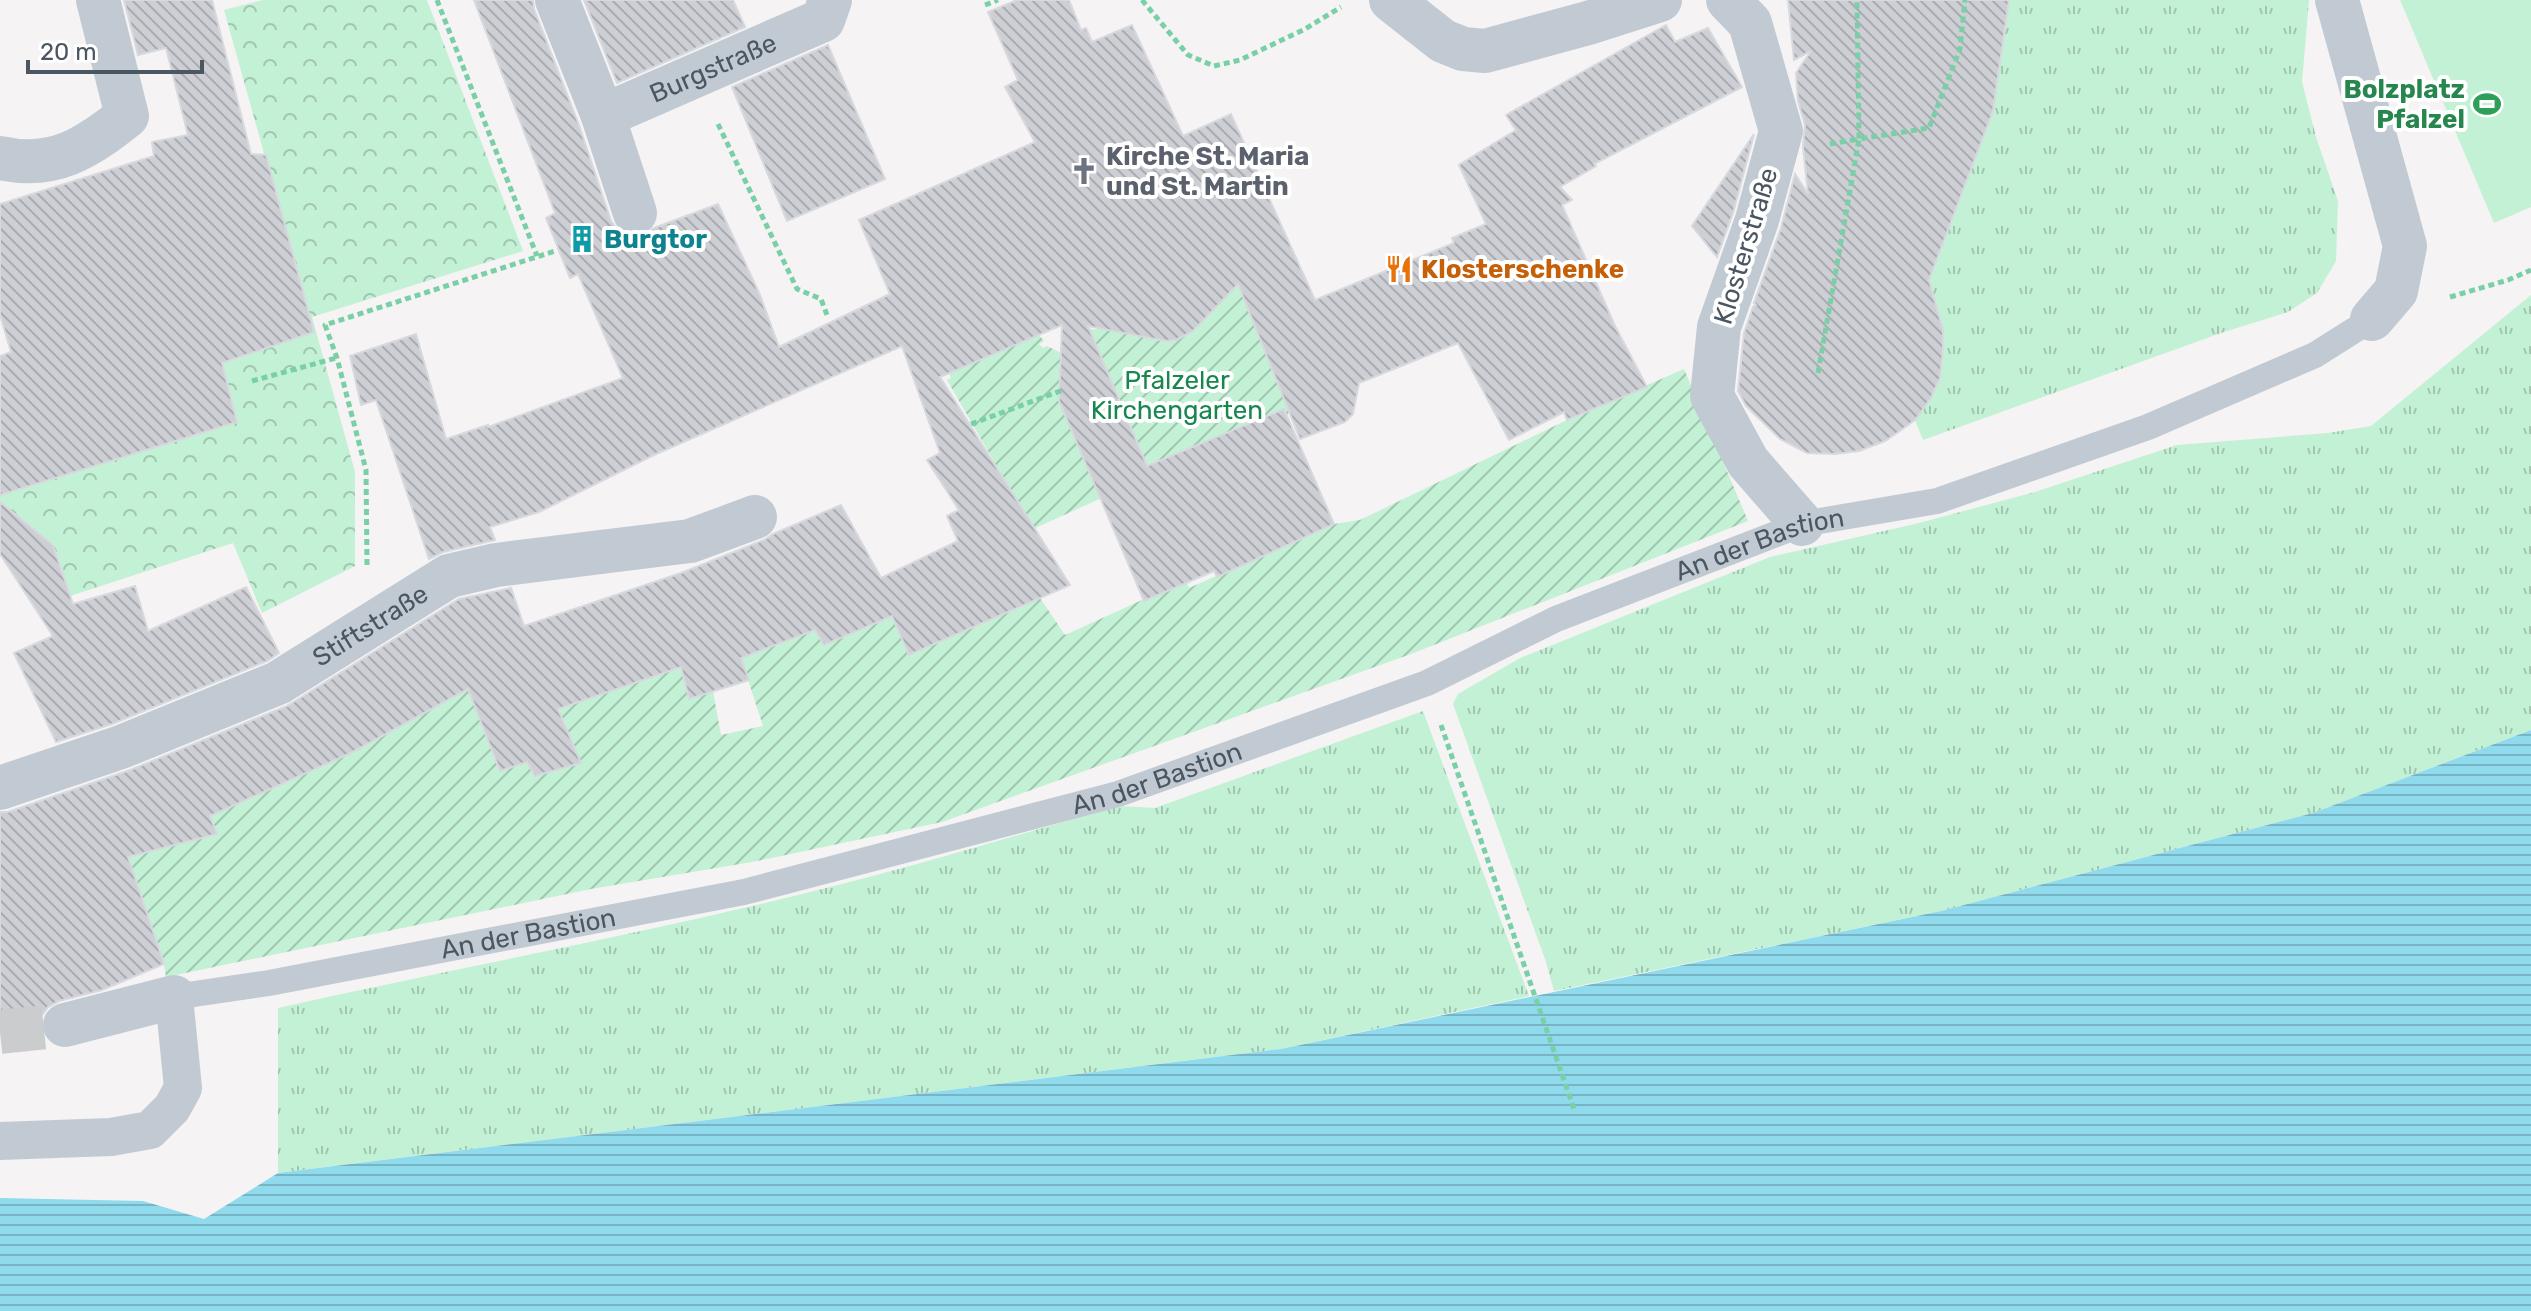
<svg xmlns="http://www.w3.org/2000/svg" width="2531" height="1311" font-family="Rubik,sans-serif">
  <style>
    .grass { fill: url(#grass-tufts) }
    .forest { fill: url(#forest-crowns) }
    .garden { fill: url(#garden-furrows) }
    .pitch { fill: #c3f1d5 }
    .water { fill: url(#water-rules) }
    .building { fill: url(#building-back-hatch); stroke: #d7d9de; stroke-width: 2 }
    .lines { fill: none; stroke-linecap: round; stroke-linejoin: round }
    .minor-tunnel { stroke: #caccce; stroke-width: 44; stroke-dasharray: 44 22; stroke-linecap: butt }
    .path { stroke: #7ad0a6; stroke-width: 5; stroke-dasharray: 6 4; stroke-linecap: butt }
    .service { stroke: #c1cad2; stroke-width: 26 }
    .pedestrian { stroke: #c1cad2; stroke-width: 38 }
    .minor { stroke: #c1cad2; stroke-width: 44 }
    .labels { text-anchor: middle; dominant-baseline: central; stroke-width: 8; stroke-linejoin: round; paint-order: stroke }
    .street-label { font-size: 26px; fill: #4a5661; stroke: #fff }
    .leisure-label { font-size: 26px; font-weight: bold; fill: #27864d; stroke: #fff; text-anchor: end }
    .worship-label { font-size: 26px; font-weight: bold; fill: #5b616d; stroke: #fff; text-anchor: start }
    .culture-label { font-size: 26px; font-weight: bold; fill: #0d838f; stroke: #fff; text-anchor: start }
    .food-label { font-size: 26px; font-weight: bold; fill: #c56008; stroke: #fff; text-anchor: start }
    .park-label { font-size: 26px; fill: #17864f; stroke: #fff }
  </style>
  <defs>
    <pattern id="grass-tufts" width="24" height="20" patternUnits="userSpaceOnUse" patternTransform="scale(2)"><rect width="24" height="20" fill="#c3f1d5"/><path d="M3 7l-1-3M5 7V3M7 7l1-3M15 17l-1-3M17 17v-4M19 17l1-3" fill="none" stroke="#a0c6b0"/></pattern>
    <pattern id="forest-crowns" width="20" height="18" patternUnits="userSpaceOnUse" patternTransform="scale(2)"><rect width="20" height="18" fill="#c3f1d5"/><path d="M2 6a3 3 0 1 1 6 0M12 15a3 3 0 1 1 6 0" fill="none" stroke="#a0c6b0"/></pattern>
    <pattern id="garden-furrows" width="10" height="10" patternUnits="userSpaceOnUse" patternTransform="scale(2)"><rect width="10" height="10" fill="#c3f1d5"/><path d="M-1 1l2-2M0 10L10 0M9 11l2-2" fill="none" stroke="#a0c6b0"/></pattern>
    <pattern id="water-rules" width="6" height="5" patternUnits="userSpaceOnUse" patternTransform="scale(2)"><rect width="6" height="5" fill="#90daee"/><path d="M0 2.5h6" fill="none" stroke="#78b4c4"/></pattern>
    <pattern id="building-back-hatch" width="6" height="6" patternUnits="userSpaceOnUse" patternTransform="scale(2)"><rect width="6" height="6" fill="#cdcfd5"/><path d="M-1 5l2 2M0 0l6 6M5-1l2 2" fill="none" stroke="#a8abb0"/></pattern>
  </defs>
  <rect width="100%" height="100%" fill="#f5f3f3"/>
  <g class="grass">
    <path d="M2009,0H2309L2302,82L2316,137L2338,201L2336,261L2317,293L2288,312L2224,332L1923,440L1915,420C1923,406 1936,391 1940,376C1948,344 1941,312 1928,283L1993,111Z"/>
    <polygon points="2531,295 2531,730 2313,813 1941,911 1554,991 1545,959 1453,704 1458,694 1520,658 1770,557 1919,523 2035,492 2177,445 2328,433 2371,426"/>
    <path d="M1423,711L1529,996L1281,1049L278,1173V1008C455,968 634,936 810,892C914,867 1016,835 1119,806L1155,808Z"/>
  </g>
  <polygon class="forest" points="263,0 427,0 523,251 312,317 355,472 355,566 262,613 233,543 70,596 53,545 0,501 0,495 237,422 222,363 314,332 224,10"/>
  <g class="garden">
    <path d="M1226,253L1292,412L1033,529L947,380L951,378L949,373L1039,335L1044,341L1039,344L1043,348L1047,346L1061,353L1088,330L1097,329V323C1119,329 1143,339 1166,341C1204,344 1216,281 1226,253Z"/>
    <polygon points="1684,369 1748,521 1411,654 942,822 752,862 591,889 166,977 164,964 103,862 217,835 210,816 357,749 474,686 482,724 500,771 527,762 534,774 581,763 558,710 680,666 689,698 713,691 721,735 763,726 741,658 815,630 825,645 880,622 878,607 887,603 909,654 1040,598 1065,635 1186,580 1189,588 1334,524 1360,520 1567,420"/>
  </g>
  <polygon class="pitch" points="2400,0 2531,0 2531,207 2494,223"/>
  <polygon class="water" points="2531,730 2531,1311 0,1311 0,1198 143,1201 204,1219 278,1173 1281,1049 1941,911 2313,813"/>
  <g class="building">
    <polygon points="124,0 212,0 251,154 266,155 314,332 222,363 237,422 0,495 0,356 11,352 0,315 0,204 154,156 152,142 188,135 166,48 138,55"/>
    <polygon points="474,0 533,0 534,9 579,125 611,221 619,232 631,238 642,237 654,228 718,204 760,295 779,347 890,294 859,220 1035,142 1005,87 1018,80 988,12 1017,0 1069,0 1081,30 1086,28 1092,42 1132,25 1183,136 1231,114 1315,300 1454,243 1452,238 1486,224 1459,165 1516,130 1506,115 1666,25 1675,42 1708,28 1742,87 1594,164 1596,166 1560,187 1572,200 1562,205 1615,326 1647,387 1567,420 1564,412 1509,440 1458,343 1359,383 1353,414 1345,422 1300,439 1238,284 1193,331 1176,340 1165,341 1088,326 1147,466 1284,409 1334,524 1217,577 1214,571 1144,601 1059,401 1062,325 940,377 1070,585 909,655 892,616 824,645 815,630 741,658 749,680 689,699 681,667 558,709 581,763 535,776 527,762 500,771 468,689 351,753 210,816 217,834 128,857 164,964 102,990 59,1001 48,1007 43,1014 0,1032 0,812 8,812 130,770 287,706 459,599 511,588 524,626 681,573 764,540 773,534 841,505 881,578 958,541 947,516 959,510 927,460 940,453 902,346 654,455 539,512 490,527 495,540 443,552 429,559 376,400 361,405 350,356 416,334 446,439 488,425 488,427 623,378 578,274 570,278 546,218 555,213"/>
    <polygon points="584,0 733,0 745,27 617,83"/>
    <polygon points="1788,0 2009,0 1993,111 1929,280 1943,330 1943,350 1940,378 1931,398 1915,420 1897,433 1885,441 1859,451 1835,454 1807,453 1780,439 1746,406 1738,391 1744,333 1753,307 1756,305 1754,303 1781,228 1795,174 1808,194 1803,146 1805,125 1798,101 1796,73 1811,51 1794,60"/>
    <polygon points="828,45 885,179 787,221 732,87"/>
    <polygon points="1754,134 1733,213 1717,257 1692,226"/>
    <polygon points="0,502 53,545 73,604 135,586 148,631 246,587 279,653 267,661 112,724 56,742 14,653 53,636 0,554"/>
  </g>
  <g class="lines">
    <polyline class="minor-tunnel" points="0,1032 65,1025"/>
    <g class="path">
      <polyline points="437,0 537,256"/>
      <polyline points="1142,0 1188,55 1214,66 1240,60 1305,29 1341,7"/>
      <polyline points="985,5 998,0"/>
      <polyline points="718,124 797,289 821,299 827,315"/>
      <polyline points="1830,144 1859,139 1857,0"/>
      <polyline points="2450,297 2508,280 2531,270"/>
      <polyline points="1818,373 1859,139 1929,128 1960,49 1965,0"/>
      <polyline points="252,381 336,358"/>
      <polyline points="971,424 1063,390"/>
      <polyline points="367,565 366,470 337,358 325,325 555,251"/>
      <polyline points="1441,725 1574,1109"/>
    </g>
    <path class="service" id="s1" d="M174,997L269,983L744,892L1118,794L1427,683L1556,619L1802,524L1937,501L2148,427L2315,355L2372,319"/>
    <polyline class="pedestrian" points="0,1141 111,1137 150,1130 172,1108 183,1088 174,997"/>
    <g class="minor">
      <polyline points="557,0 603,116 635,213"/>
      <polyline points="1391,0 1443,41 1463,49 1485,51 1588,23 1660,0"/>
      <polyline points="1728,0 1750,23 1781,131 1757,220 1719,327 1712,396 1748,462 1802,524"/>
      <polyline points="2337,0 2405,246 2396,291 2372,319"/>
      <path id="s2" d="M603,116L823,20L830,0"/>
      <path d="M0,158C54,170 87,148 127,116L98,0"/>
      <path id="s3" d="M0,788L121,747L278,683L449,576L496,565L690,541L755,517"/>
      <polyline points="65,1025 174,997"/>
    </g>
  </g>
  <defs>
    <g id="stadium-bare" transform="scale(2.16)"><path d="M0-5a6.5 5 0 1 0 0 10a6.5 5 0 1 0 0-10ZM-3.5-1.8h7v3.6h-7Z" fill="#2e9e5b" stroke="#fff" stroke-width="2.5" paint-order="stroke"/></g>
    <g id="church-bare" transform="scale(2.16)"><path d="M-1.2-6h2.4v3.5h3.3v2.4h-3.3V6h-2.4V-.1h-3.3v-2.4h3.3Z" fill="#6b7280" stroke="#fff" stroke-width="2.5" paint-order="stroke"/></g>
    <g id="building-bare" transform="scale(2.16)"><path d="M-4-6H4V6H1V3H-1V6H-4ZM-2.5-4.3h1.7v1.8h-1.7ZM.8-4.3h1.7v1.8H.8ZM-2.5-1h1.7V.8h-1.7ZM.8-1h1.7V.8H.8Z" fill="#0f9aa8" stroke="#fff" stroke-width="2.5" paint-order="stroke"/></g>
    <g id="restaurant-bare" transform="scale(2.16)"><path d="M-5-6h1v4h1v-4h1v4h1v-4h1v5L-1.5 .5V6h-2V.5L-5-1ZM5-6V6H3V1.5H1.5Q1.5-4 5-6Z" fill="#e8710a" stroke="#fff" stroke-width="2.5" paint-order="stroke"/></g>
  </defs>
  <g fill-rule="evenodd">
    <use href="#stadium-bare" x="2487" y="104"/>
    <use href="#church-bare" x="1084" y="171"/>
    <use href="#building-bare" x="582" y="239"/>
    <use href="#restaurant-bare" x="1399" y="269"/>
  </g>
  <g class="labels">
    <g class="street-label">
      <text stroke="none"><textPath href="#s2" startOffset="120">Burgstraße</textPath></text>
      <text transform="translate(1746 246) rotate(-73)">Klosterstraße</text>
      <text stroke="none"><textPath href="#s1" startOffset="1656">An der Bastion</textPath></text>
      <text stroke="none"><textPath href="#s3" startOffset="406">Stiftstraße</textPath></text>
      <text stroke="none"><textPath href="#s1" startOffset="1008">An der Bastion</textPath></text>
      <text stroke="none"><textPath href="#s1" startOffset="360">An der Bastion</textPath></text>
    </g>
    <g class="leisure-label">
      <text x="2465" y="89">Bolzplatz<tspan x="2465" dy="30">Pfalzel</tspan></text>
    </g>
    <g class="worship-label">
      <text x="1106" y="156">Kirche St. Maria<tspan x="1106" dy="30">und St. Martin</tspan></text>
    </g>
    <g class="culture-label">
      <text x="604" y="239">Burgtor</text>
    </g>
    <g class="food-label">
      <text x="1421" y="269">Klosterschenke</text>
    </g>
    <g class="park-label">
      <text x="1177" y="380">Pfalzeler<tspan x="1177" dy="30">Kirchengarten</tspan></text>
    </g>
  </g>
  <path d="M28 60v12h174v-12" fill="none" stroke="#4a5661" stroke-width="4"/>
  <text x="40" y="60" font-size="24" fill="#4a5661" stroke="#ffffff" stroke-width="6" paint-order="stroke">20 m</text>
</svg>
